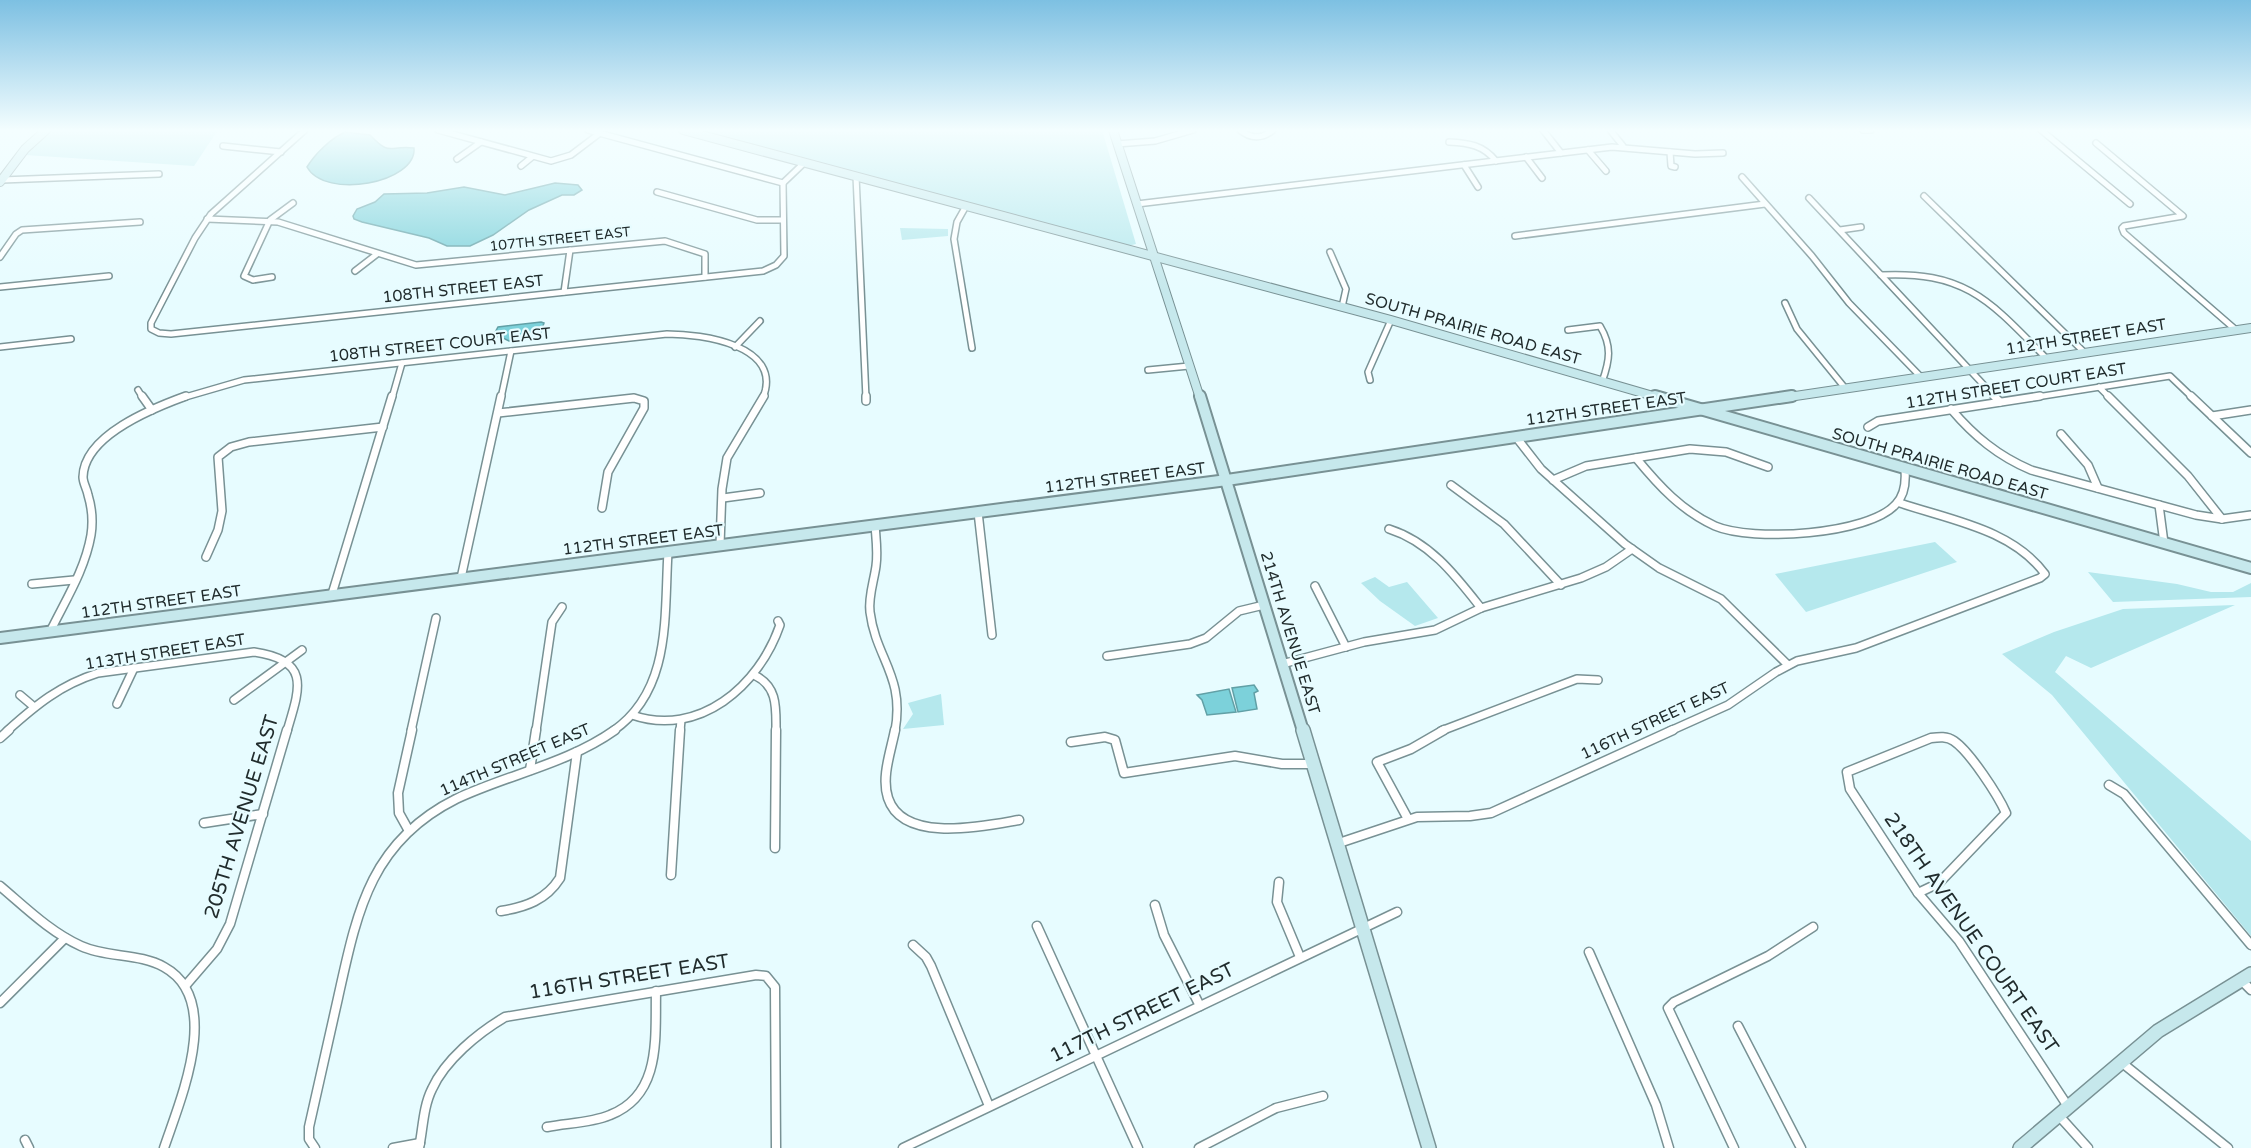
<svg xmlns="http://www.w3.org/2000/svg" width="2251" height="1148" font-family="'Varela Round',sans-serif">
  <style>
    .green { fill: #b5e8ed }
    .water { fill: #7cd1da; stroke: #61a0a6; stroke-width: 1.5 }
    .lines { fill: none; stroke-linecap: round; stroke-linejoin: round }
    .street-far2-casing { stroke: #789194; stroke-width: 8 }
    .street-far1-casing { stroke: #789194; stroke-width: 10 }
    .street-casing { stroke: #789194; stroke-width: 11 }
    .secondary-far2-casing { stroke: #789194; stroke-width: 10 }
    .secondary-far1-casing { stroke: #789194; stroke-width: 14 }
    .secondary-casing { stroke: #789194; stroke-width: 16 }
    .street-far2 { stroke: #fff; stroke-width: 5 }
    .street-far1 { stroke: #fff; stroke-width: 7 }
    .street { stroke: #fff; stroke-width: 8 }
    .secondary-far2 { stroke: #c6e8ec; stroke-width: 8 }
    .secondary-far1 { stroke: #c6e8ec; stroke-width: 10 }
    .secondary { stroke: #c6e8ec; stroke-width: 13 }
    .labels { text-anchor: middle; dominant-baseline: central; stroke-width: 4.5; stroke-linejoin: round; paint-order: stroke }
    .far-street-label { font-size: 14px; fill: #212c2d; stroke: #e7fcff }
    .street-label { font-size: 16px; fill: #212c2d; stroke: #e7fcff }
    .near-street-label { font-size: 20px; fill: #212c2d; stroke: #e7fcff }
  </style>
  <rect width="100%" height="100%" fill="#e7fcff"/>
  <g class="green">
    <polygon points="50,130 218,130 194,166 25,155"/>
    <polygon points="692,130 1102,130 1136,244 1128,246"/>
    <polygon points="900,228 948,229 948,236 902,240"/>
    <polygon points="1935,542 1957,562 1806,612 1775,574"/>
    <polygon points="2088,572 2177,584 2211,592 2233,592 2251,583 2251,597 2113,602"/>
    <polygon points="1375,577 1389,587 1407,582 1438,618 1415,626 1380,601 1361,583"/>
    <polygon points="2235,605 2091,668 2066,656 2055,672 2251,841 2251,936 2052,695 2002,654 2054,632 2123,609"/>
    <polygon points="941,694 944,725 903,729 913,714 908,703"/>
  </g>
  <g class="water">
    <path d="M345,132L370,135C391,157 388,145 414,148C417,183 325,200 307,167C315,154 330,139 345,132Z"/>
    <polygon points="555,183 578,185 582,190 574,195 562,195 529,210 493,235 470,246 447,246 429,238 362,222 354,219 353,216 357,209 375,202 384,194 427,193 464,187 505,195"/>
    <polygon points="541,322 544,323 539,338 509,341 499,336 492,338 498,327"/>
    <polygon points="1254,685 1258,691 1254,693 1257,709 1238,712 1232,688"/>
    <polygon points="1229,689 1236,712 1207,715 1202,700 1197,695"/>
  </g>
  <g class="lines">
    <g class="street-far2-casing">
      <g id="street-far2">
        <polyline points="305,130 211,214 195,238 151,323 151,329 159,333 171,334 763,271 776,265 784,256 783,183"/>
        <polyline points="438,130 551,161 571,155 600,133"/>
        <polyline points="588,130 783,183"/>
        <path d="M1240,130C1250,139 1263,139 1273,130"/>
        <polyline points="1543,130 1561,153"/>
        <polyline points="1610,130 1623,146"/>
        <polyline points="1863,130 1871,130"/>
        <polyline points="2041,130 2130,204"/>
        <path d="M1449,142C1469,143 1483,145 1496,161"/>
        <polyline points="2096,143 2183,216 2124,226 2122,228 2124,233 2236,330"/>
        <polyline points="1117,144 1155,141 1193,130"/>
        <polyline points="223,146 281,152"/>
        <polyline points="1588,150 1606,171"/>
        <polyline points="1670,152 1671,166 1675,167"/>
        <polyline points="1526,157 1542,178"/>
        <polyline points="457,159 481,142"/>
        <polyline points="1464,165 1478,187"/>
        <polyline points="521,166 532,157"/>
        <polyline points="856,176 866,398"/>
        <polyline points="1742,177 1812,256 1849,303 1921,377"/>
        <polyline points="2,180 159,174"/>
        <polyline points="783,183 804,163"/>
        <polyline points="657,192 757,220 783,220"/>
        <polyline points="1924,196 2084,352"/>
        <polyline points="1809,198 1996,398"/>
        <polyline points="1137,204 1612,147 1695,154 1723,153"/>
        <polyline points="966,206 957,222 954,239 972,348"/>
        <polyline points="207,219 278,222 416,265 665,241 705,254 705,277"/>
        <polyline points="1840,230 1861,227"/>
        <polyline points="1515,236 1765,204"/>
        <polyline points="1330,252 1346,289 1342,307"/>
        <polyline points="0,257 16,234 22,230 140,222"/>
        <polyline points="355,271 377,254"/>
        <path d="M1881,275C1966,271 1990,301 2046,358"/>
        <polyline points="272,277 253,280 244,276 270,220 293,203"/>
        <polyline points="0,287 109,276"/>
        <polyline points="564,292 570,250"/>
        <polyline points="1785,303 1797,329 1845,388"/>
        <path d="M1568,330L1600,326C1612,346 1610,360 1602,382"/>
        <polyline points="0,347 71,339"/>
        <polyline points="735,347 760,321"/>
        <polyline points="1148,370 1189,366"/>
        <polyline points="1370,380 1368,372 1391,320"/>
        <polyline points="2099,387 2110,398"/>
        <polyline points="138,390 143,398"/>
        <path d="M182,398L244,380L667,334C702,334 784,345 763,398"/>
        <polyline points="392,398 402,363"/>
        <polyline points="501,398 511,351"/>
        <polyline points="2030,398 2170,376 2193,398"/>
      </g>
    </g>
    <g class="street-far1-casing">
      <g id="street-far1">
        <polyline points="142,396 152,410"/>
        <polyline points="866,396 866,401"/>
        <polyline points="1994,396 2000,402"/>
        <polyline points="2108,396 2188,476 2222,519"/>
        <polyline points="2191,396 2251,453"/>
        <path d="M1951,409C1974,436 1998,456 2031,470L2196,515L2222,519L2251,515"/>
        <polyline points="498,413 634,398 644,401 644,408 608,472 602,508"/>
        <polyline points="2212,416 2251,410"/>
        <polyline points="1868,427 1878,421 2040,396"/>
        <polyline points="2061,434 2088,465 2098,488"/>
        <polyline points="1516,437 1541,469 1625,544 1659,568 1721,599 1788,665"/>
        <path d="M1636,458C1659,486 1682,511 1715,526C1752,542 1869,535 1896,504C1905,495 1906,483 1905,470"/>
        <polyline points="1553,480 1586,466 1690,449 1726,452 1768,467"/>
        <polyline points="1451,485 1504,524 1561,585"/>
        <polyline points="723,498 760,493"/>
        <polyline points="2159,505 2164,543"/>
        <polyline points="978,512 992,635"/>
        <path d="M875,525C876,539 878,553 876,566C874,581 868,597 870,612C876,659 905,676 895,731"/>
        <path d="M1389,529C1430,542 1455,575 1481,608"/>
        <polyline points="720,545 722,489 727,458 764,396"/>
        <polyline points="206,557 218,530 222,511 218,457 231,447 249,442 383,427"/>
        <polyline points="461,578 501,396"/>
        <polyline points="32,584 74,580"/>
        <polyline points="1315,586 1346,647"/>
        <polyline points="332,594 392,396"/>
        <path d="M50,632C65,601 85,570 91,535C93,522 92,508 88,495C87,489 83,483 83,477C84,435 153,408 186,396"/>
        <polyline points="1107,656 1190,644 1206,638 1239,611 1264,605"/>
        <polyline points="1282,664 1364,642 1435,630 1481,608 1581,578 1606,567 1632,549"/>
        <path d="M754,675C778,686 776,708 776,731"/>
        <polyline points="20,695 33,706"/>
        <polyline points="234,700 302,650"/>
        <polyline points="117,704 134,668"/>
        <path d="M632,715C699,738 759,686 780,625L778,621"/>
        <path d="M7,731C36,705 60,685 98,673L254,652C311,660 300,688 287,731"/>
        <polyline points="411,731 436,618"/>
        <polyline points="536,731 552,622 562,607"/>
        <path d="M613,731C672,690 664,616 668,552"/>
        <polyline points="680,731 681,720"/>
        <polyline points="1441,731 1577,679 1598,680"/>
        <path d="M1670,731L1728,705L1776,672L1797,661L1856,648L2040,578L2045,574C2012,529 1950,520 1900,503"/>
      </g>
    </g>
    <g class="street-casing">
      <g id="street">
        <path d="M895,730C891,751 881,777 888,798C903,844 984,826 1019,820"/>
        <polyline points="0,738 9,730"/>
        <path d="M1931,738C1939,737 1947,736 1954,741C1970,752 1998,795 2006,813L1939,883L1918,893L1850,789L1847,772Z"/>
        <polyline points="1071,742 1105,737 1115,740 1124,773 1235,756 1282,764 1311,764"/>
        <polyline points="530,770 536,730"/>
        <polyline points="2109,785 2124,794 2251,945"/>
        <polyline points="1408,819 1377,762 1411,749 1444,730"/>
        <polyline points="204,823 263,814"/>
        <polyline points="409,831 399,813 398,793 412,730"/>
        <polyline points="1336,844 1417,817 1470,816 1491,813 1673,730"/>
        <polyline points="775,848 776,730"/>
        <polyline points="671,875 680,730"/>
        <polyline points="1279,882 1277,902 1300,957"/>
        <path d="M0,886C25,907 50,932 81,946C107,958 139,953 164,967C224,1000 180,1100 164,1148"/>
        <polyline points="1918,893 1959,941 2069,1108"/>
        <polyline points="1155,905 1164,935 1200,1006"/>
        <path d="M501,911C526,907 546,900 560,878L577,752"/>
        <polyline points="1037,926 1138,1148"/>
        <polyline points="913,945 926,957 931,966 989,1106"/>
        <polyline points="1589,952 1656,1105 1669,1148"/>
        <polyline points="2241,980 2251,990"/>
        <polyline points="186,985 217,949 230,924 287,730"/>
        <polyline points="0,1003 65,938"/>
        <polyline points="1738,1026 1801,1148"/>
        <polyline points="2121,1062 2228,1148"/>
        <polyline points="2061,1118 2088,1148"/>
        <path d="M547,1127C568,1123 591,1123 610,1115C662,1095 655,1037 656,991"/>
        <polyline points="25,1140 29,1148"/>
        <path d="M315,1148L309,1139V1127C319,1084 328,1041 338,998C357,912 370,842 456,799C509,774 567,764 615,730"/>
        <polyline points="393,1148 420,1143"/>
        <path d="M419,1148C423,1129 423,1107 432,1089C445,1060 478,1033 505,1017L756,975L766,976L775,987L776,1148"/>
        <polyline points="903,1148 1397,912"/>
        <polyline points="1199,1148 1276,1108 1323,1096"/>
        <polyline points="1734,1148 1668,1008 1674,1002 1768,956 1813,927"/>
      </g>
    </g>
    <g class="secondary-far2-casing">
      <g id="secondary-far2">
        <polyline points="683,130 1391,320 1660,398"/>
        <polyline points="1113,130 1200,398"/>
        <polyline points="0,182 25,149 46,130"/>
        <polyline points="1782,398 2251,328"/>
      </g>
    </g>
    <g class="secondary-far1-casing">
      <g id="secondary-far1">
        <polyline points="1200,396 1303,731"/>
        <polyline points="1655,396 2251,568"/>
        <polyline points="0,638 1227,480 1792,396"/>
      </g>
    </g>
    <g class="secondary-casing">
      <g id="secondary">
        <polyline points="1303,730 1429,1148"/>
        <polyline points="2020,1148 2158,1031 2251,974"/>
      </g>
    </g>
    <use href="#street-far2" class="street-far2"/>
    <use href="#street-far1" class="street-far1"/>
    <use href="#street" class="street"/>
    <use href="#secondary-far2" class="secondary-far2"/>
    <use href="#secondary-far1" class="secondary-far1"/>
    <use href="#secondary" class="secondary"/>
  </g>
  <linearGradient id="sky" x2="0" y2="1"><stop stop-color="#7dc0e2"/><stop offset="0.45" stop-color="#f4feff"/><stop offset="1" stop-color="#f4feff" stop-opacity="0"/></linearGradient>
  <rect width="2251" height="290" fill="url(#sky)"/>
  <g class="labels">
    <g class="far-street-label">
      <text transform="translate(560 239) rotate(-6)">107TH STREET EAST</text>
    </g>
    <g class="street-label">
      <text transform="translate(463 289) rotate(-6)">108TH STREET EAST</text>
      <text transform="translate(1473 329) rotate(16)">SOUTH PRAIRIE ROAD EAST</text>
      <text transform="translate(2086 337) rotate(-9)">112TH STREET EAST</text>
      <text transform="translate(440 345) rotate(-6)">108TH STREET COURT EAST</text>
      <text transform="translate(2016 386) rotate(-9)">112TH STREET COURT EAST</text>
      <text transform="translate(1606 409) rotate(-8)">112TH STREET EAST</text>
      <text transform="translate(1940 464) rotate(16)">SOUTH PRAIRIE ROAD EAST</text>
      <text transform="translate(1125 478) rotate(-7)">112TH STREET EAST</text>
      <text transform="translate(643 540) rotate(-7)">112TH STREET EAST</text>
      <text transform="translate(161 602) rotate(-8)">112TH STREET EAST</text>
      <text transform="translate(1290 633) rotate(73)">214TH AVENUE EAST</text>
      <text transform="translate(165 652) rotate(-9)">113TH STREET EAST</text>
      <text transform="translate(1655 721) rotate(-25)">116TH STREET EAST</text>
      <text transform="translate(515 760) rotate(-23)">114TH STREET EAST</text>
    </g>
    <g class="near-street-label">
      <text transform="translate(242 817) rotate(-73)">205TH AVENUE EAST</text>
      <text transform="translate(1971 933) rotate(55)">218TH AVENUE COURT EAST</text>
      <text transform="translate(629 977) rotate(-9)">116TH STREET EAST</text>
      <text transform="translate(1142 1013) rotate(-26)">117TH STREET EAST</text>
    </g>
  </g>
</svg>
